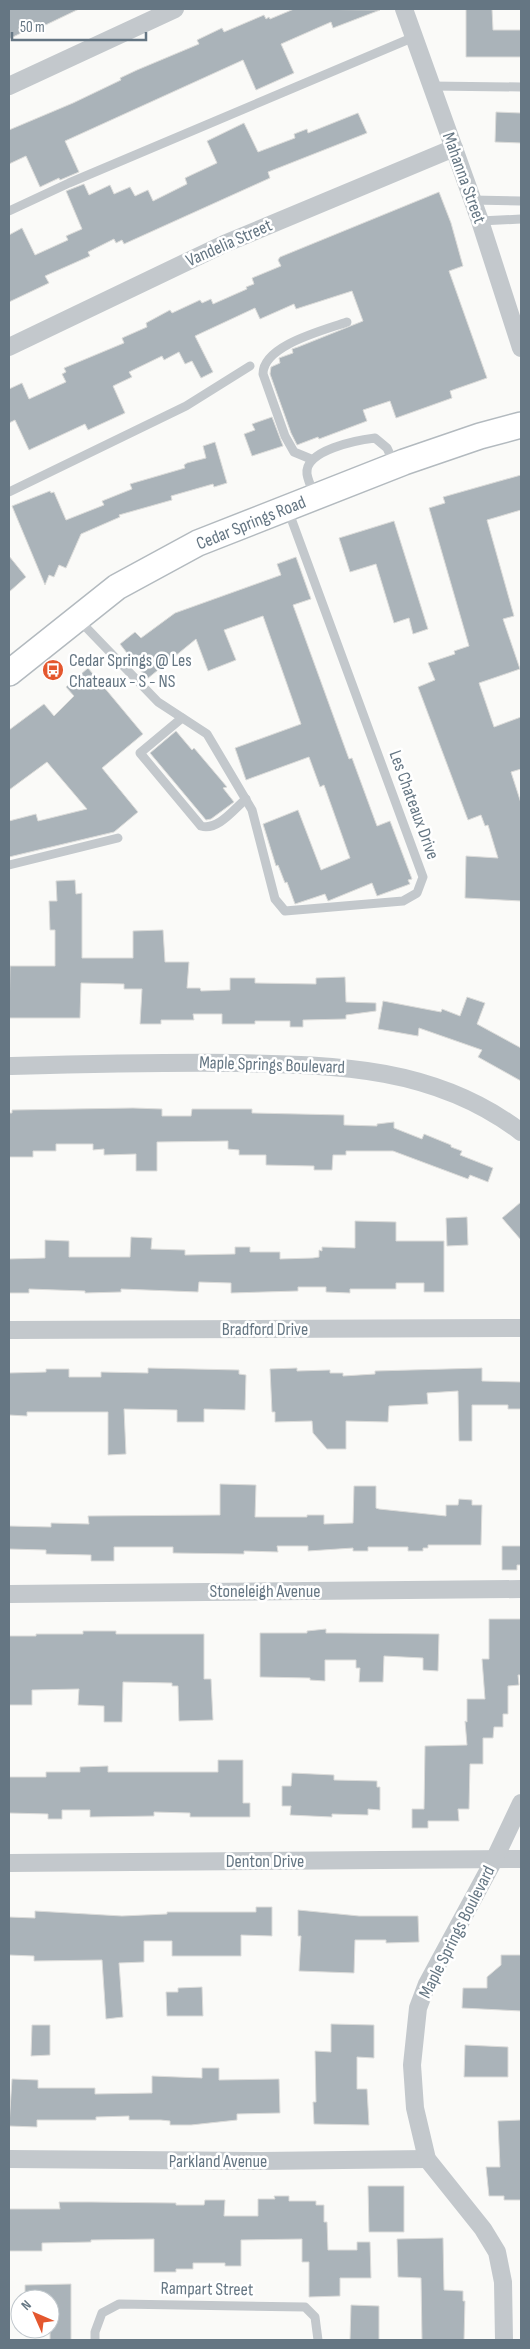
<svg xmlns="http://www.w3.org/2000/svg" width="530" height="2349" font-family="'Sofia Sans Condensed',sans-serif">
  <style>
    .building { fill: #aab3b9; stroke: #dcdcda }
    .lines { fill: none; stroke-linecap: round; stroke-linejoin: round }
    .secondary-casing { stroke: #b3babf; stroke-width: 28 }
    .service { stroke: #c3c8cc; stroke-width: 9 }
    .minor { stroke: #c3c8cc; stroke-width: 18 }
    .secondary { stroke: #fff; stroke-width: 25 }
    .labels { text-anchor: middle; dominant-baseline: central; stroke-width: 5; stroke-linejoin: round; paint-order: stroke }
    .street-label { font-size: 18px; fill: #657683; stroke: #fff }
    .poi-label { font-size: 18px; fill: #657683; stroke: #fff; text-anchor: start }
  </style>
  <rect width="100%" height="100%" fill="#fafaf8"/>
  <g class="building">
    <polygon points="9,9 79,9 33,31 31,28 9,39"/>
    <polygon points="294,9 380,10 333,28 331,22 281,44 294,73 256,90 243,60 65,141 79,172 60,180 59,178 40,187 26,156 9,164 9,130 73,103 121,80 120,78 137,70 199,44 197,40 222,28 224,32 264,15 266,19 269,17 270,19"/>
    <polygon points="466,9 492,9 493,30 521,30 521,57 466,57"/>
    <polygon points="496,112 521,113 521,143 495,142"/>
    <polygon points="358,113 367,133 268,172 270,178 124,244 122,240 116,243 114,239 88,252 90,256 45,276 49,283 9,302 9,235 22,228 35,255 68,240 66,236 82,229 66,191 84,184 89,195 110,185 114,194 130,187 135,196 148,190 153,201 187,184 185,178 217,163 207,141 244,123 258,152 295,138 294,134 307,129 308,133"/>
    <polygon points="439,192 451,223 463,266 449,271 487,378 450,391 452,398 396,418 390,401 363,410 367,421 319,439 318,437 297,445 291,433 270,374 271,367 280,363 279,358 293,353 292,349 298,347 363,321 352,291 296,309 294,304 260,319 255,308 195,336 213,372 201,378 192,361 185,364 179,352 164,360 162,356 129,372 132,377 113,386 125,413 88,430 85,424 29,450 15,420 9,423 9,389 22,383 29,399 66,382 62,374 66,372 64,368 124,343 122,338 147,327 146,323 170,310 172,313 200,300 202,303 211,299 213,304 247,289 246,287 254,284 252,278 281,266 278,260 280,257"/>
    <polygon points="272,417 283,446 252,456 244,434 255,430 252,424"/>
    <polygon points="215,442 227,483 214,487 213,484 171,496 172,500 119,515 120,517 81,534 66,568 59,565 54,577 49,575 45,585 12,506 50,491 51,493 54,492 66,520 104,505 102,501 132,489 130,484 185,468 184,465 187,463 206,458 203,446"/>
    <polygon points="521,475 521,510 487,520 514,616 503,619 520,669 479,683 494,727 521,717 521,769 511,772 521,803 521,901 465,898 466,856 498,858 488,825 485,826 481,815 468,820 418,687 435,680 428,663 455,654 454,651 469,646 429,508 445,503 443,497"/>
    <polygon points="394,521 428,629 413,634 409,618 394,623 376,564 350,572 339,538"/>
    <polygon points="9,556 26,577 9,592"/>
    <polygon points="296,557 311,599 293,605 349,759 352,758 377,826 390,821 412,879 408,880 410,884 377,896 372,883 328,901 325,894 295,904 287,882 285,883 278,865 276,866 263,824 298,810 321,870 350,858 324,785 320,787 309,757 246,780 235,748 301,724 263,616 224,630 236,660 208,671 196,639 147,679 120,644 135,632 141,638 175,613 281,575 277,564"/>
    <polygon points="88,668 143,734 102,768 138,812 114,832 9,857 9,821 36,814 38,821 87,809 47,762 9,790 9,730 44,704 54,716 74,696 66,687"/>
    <polygon points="176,731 192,750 194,748 227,787 223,788 234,802 211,819 206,820 150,753"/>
    <polygon points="75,880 76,894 82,893 82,958 133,958 133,931 163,930 165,962 189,962 187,988 200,988 201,991 230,990 230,978 255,978 255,983 316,984 316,978 345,977 346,1002 376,1003 376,1011 346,1015 346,1019 303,1020 303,1027 290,1027 290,1021 255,1021 255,1024 222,1024 222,1014 193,1014 194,1020 161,1020 161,1024 140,1024 142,989 124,989 124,984 81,983 80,1018 9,1018 10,966 55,966 55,930 50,930 49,901 57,901 56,881"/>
    <polygon points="467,997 485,1003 477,1024 521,1048 521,1081 478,1057 482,1050 419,1028 418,1036 378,1029 383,1001 441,1012 442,1009 460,1016"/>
    <polygon points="133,1108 162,1109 162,1116 191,1116 192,1109 252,1109 252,1113 344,1115 344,1125 377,1126 377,1124 394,1122 394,1128 422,1139 424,1134 451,1145 451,1147 462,1151 460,1155 493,1168 488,1182 470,1175 468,1179 393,1151 346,1151 346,1155 333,1155 332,1170 314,1170 314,1166 266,1165 266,1155 239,1155 239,1150 228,1149 228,1141 157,1142 157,1171 136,1171 136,1154 104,1155 104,1149 93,1150 93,1144 56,1144 56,1151 33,1151 33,1157 9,1157 9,1113 12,1113 12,1110"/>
    <polygon points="521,1202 521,1240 502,1218"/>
    <polygon points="467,1217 468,1245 447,1246 446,1218"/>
    <polygon points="355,1221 396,1222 396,1241 444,1241 444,1292 424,1292 424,1283 396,1283 396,1289 350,1289 350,1293 326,1292 326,1287 298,1287 298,1291 231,1293 231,1283 199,1282 198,1292 121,1289 121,1292 85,1293 85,1291 29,1289 29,1293 9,1293 9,1259 45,1258 45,1240 69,1241 69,1257 130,1257 131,1237 152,1238 151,1249 185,1250 185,1255 235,1254 235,1247 250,1247 250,1252 280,1252 280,1259 313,1258 319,1257 319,1250 322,1251 322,1247 355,1248"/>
    <polygon points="148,1368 239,1370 239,1374 246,1375 245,1410 204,1409 204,1422 177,1422 177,1410 124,1409 126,1454 108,1455 108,1412 27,1412 27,1416 9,1415 9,1373 46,1372 46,1369 69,1369 69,1377 101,1377 101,1372 148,1373"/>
    <polygon points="297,1368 297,1371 330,1370 330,1373 343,1373 343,1376 375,1374 375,1371 482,1368 482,1381 521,1382 521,1409 508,1409 508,1405 472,1405 472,1441 459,1441 458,1391 427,1393 428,1404 389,1406 388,1422 346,1421 346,1449 327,1449 313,1433 312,1421 275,1422 275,1412 272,1412 270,1369"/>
    <polygon points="220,1484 256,1485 255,1517 307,1517 307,1515 324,1515 324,1524 353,1523 354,1486 376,1486 376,1508 379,1509 446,1516 446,1505 458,1505 459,1499 472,1500 472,1505 482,1505 481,1545 428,1545 428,1548 423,1548 423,1551 408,1551 408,1547 368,1547 368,1551 353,1551 353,1548 308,1551 308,1546 277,1546 278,1552 244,1551 244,1554 173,1553 173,1547 114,1547 114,1561 91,1561 91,1555 46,1554 46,1550 9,1549 9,1526 51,1527 51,1523 89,1524 88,1516 220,1515"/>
    <polygon points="502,1546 521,1546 521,1565 517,1565 517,1570 502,1570"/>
    <polygon points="489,1619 521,1619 521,1675 518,1675 519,1685 508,1686 508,1714 503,1714 503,1727 494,1727 493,1738 483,1738 483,1764 470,1764 469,1809 458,1809 459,1821 428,1821 428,1828 412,1828 412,1809 424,1809 425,1746 467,1745 465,1721 467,1722 467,1699 485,1699 482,1659 489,1659"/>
    <polygon points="326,1629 326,1633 340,1633 439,1634 438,1671 423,1670 423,1658 384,1656 383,1682 359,1682 360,1668 356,1668 356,1660 325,1660 325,1681 310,1680 310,1678 260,1677 260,1633 307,1633 307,1631"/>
    <polygon points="83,1631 116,1631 116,1634 204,1634 204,1679 211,1679 213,1720 179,1721 178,1686 172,1686 172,1683 123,1682 122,1722 104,1722 104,1706 78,1705 79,1689 32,1690 32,1705 9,1705 9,1636 36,1636 36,1634 83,1634"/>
    <polygon points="218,1760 243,1760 243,1803 250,1803 250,1817 190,1817 190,1813 154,1812 154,1816 90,1817 90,1810 62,1810 62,1819 48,1819 48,1814 9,1813 9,1777 46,1777 46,1772 80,1772 80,1767 108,1766 108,1772 218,1772"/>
    <polygon points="292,1773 334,1775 334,1780 377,1781 377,1787 380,1787 380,1810 368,1809 368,1815 332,1814 332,1817 290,1815 291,1806 282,1806 282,1786 291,1786"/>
    <polygon points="256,1907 272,1907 272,1936 241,1935 241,1956 172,1956 172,1941 144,1941 144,1962 119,1963 123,2017 106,2019 102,1960 34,1961 34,1956 9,1955 9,1917 35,1918 35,1911 122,1916 167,1914 167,1912 256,1912"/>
    <polygon points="298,1910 359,1916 418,1916 419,1942 386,1943 386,1940 355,1940 354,1973 299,1971 301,1936 298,1936"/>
    <polygon points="501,1955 521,1955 521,2011 462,2008 463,1988 487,1988 487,1977 501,1965"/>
    <polygon points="202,1987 203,2016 167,2016 166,1992 178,1992 178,1988"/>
    <polygon points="331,2024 374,2025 374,2058 357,2057 357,2089 367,2089 369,2125 314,2124 313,2102 316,2102 315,2051 331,2052"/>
    <polygon points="32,2025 50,2025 50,2055 31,2056"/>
    <polygon points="465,2045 508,2047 508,2077 464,2077"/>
    <polygon points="202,2068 219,2068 219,2080 279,2079 280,2113 237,2114 237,2120 191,2125 170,2125 170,2121 161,2120 129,2120 129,2116 96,2117 96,2120 37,2120 37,2127 9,2126 12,2079 38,2080 38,2088 95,2088 95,2094 152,2093 152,2076 202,2078"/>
    <polygon points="521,2120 521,2200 504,2200 504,2196 489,2196 486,2167 500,2167 498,2121"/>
    <polygon points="368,2186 404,2186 404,2232 369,2232"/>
    <polygon points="274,2196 289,2196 289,2201 316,2201 316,2205 324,2205 324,2222 327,2222 328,2250 357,2250 357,2242 370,2242 371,2278 340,2278 340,2296 309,2297 309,2262 302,2262 302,2239 241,2240 241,2266 225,2266 225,2263 193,2263 193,2269 176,2269 176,2272 154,2272 154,2239 91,2240 91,2242 42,2243 42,2251 9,2251 9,2209 60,2209 59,2202 91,2202 176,2203 176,2205 204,2205 205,2200 225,2200 224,2216 258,2216 258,2199 275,2199"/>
    <polygon points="443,2238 444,2290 463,2291 463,2301 465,2301 464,2340 422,2340 421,2278 398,2277 397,2239"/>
    <polygon points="71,2284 71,2340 50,2340 50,2299 25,2299 25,2285"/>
    <polygon points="351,2305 379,2306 379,2340 350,2340"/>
  </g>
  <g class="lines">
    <g class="secondary-casing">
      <polyline id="secondary" points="9,673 117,587 198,543 404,462 480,436 521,425"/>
    </g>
    <g class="service">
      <polyline points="431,86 521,87"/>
      <polyline points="472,200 521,201"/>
      <polyline points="9,211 69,183 414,37"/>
      <polyline points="480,221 521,219"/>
      <path d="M311,459L294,452L285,436L263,374C263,345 325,330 347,322"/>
      <polyline points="9,492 186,406 250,366"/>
      <path d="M315,496C312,489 308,481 307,474C304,450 358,440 375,438L387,448L395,465"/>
      <polyline points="78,619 158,702 207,734 252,810 275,899 285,911 403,901 417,893 423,877 288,510"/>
      <path d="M182,718L140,753L201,826C218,831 234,809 246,799"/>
      <polyline points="9,865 118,838"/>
      <polyline points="95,2340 95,2332 102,2313 119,2304 305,2307 315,2317 318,2340"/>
    </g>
    <g class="minor">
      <polyline points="404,9 480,221 521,348"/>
      <polyline points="9,86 175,9"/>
      <polyline points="9,347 224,244 454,148"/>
      <path d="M9,1066C85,1064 160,1062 236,1063C338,1065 436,1067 521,1132"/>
      <polyline points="9,1330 521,1328"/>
      <polyline points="9,1594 521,1589"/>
      <polyline points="9,1863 521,1859"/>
      <polyline points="9,2159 260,2161 427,2159"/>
      <polyline points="504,2340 503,2282 497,2252 483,2229 427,2159 415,2108 412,2065 418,2008 427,1984 494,1860 521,1803"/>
    </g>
    <use href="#secondary" class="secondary"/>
  </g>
  <defs>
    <g id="bus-disc" transform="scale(1.125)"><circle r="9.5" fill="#e4572e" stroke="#fff"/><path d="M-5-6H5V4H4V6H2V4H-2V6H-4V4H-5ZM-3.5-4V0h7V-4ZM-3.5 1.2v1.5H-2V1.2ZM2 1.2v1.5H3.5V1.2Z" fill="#fff"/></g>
  </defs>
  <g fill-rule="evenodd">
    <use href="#bus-disc" x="53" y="670"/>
  </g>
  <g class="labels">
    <g class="street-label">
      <text transform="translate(464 178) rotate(70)">Mahanna Street</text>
      <text transform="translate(229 243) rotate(-24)">Vandelia Street</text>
      <text transform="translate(251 523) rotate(-22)">Cedar Springs Road</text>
      <text transform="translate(414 805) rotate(70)">Les Chateaux Drive</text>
      <text transform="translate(272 1065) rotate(2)">Maple Springs Boulevard</text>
      <text x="265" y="1329">Bradford Drive</text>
      <text x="265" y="1591">Stoneleigh Avenue</text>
      <text x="265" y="1861">Denton Drive</text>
      <text transform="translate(457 1932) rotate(-63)">Maple Springs Boulevard</text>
      <text x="218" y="2161">Parkland Avenue</text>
      <text transform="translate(207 2289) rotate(1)">Rampart Street</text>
    </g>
    <g class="poi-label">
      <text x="69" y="660">Cedar Springs @ Les<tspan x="69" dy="21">Chateaux - S - NS</tspan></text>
    </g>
  </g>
  <rect width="530" height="2349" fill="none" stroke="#657683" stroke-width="20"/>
  <g transform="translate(35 2314) rotate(315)"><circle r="24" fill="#ffffff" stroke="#c1c8cd"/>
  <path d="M0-4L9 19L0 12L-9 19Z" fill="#e4572e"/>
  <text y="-8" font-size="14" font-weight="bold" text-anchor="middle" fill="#657683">N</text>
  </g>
  <path d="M12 32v8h134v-8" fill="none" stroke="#657683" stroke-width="2.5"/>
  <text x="20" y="32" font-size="15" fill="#657683" stroke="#ffffff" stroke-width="4" paint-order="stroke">50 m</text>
</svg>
